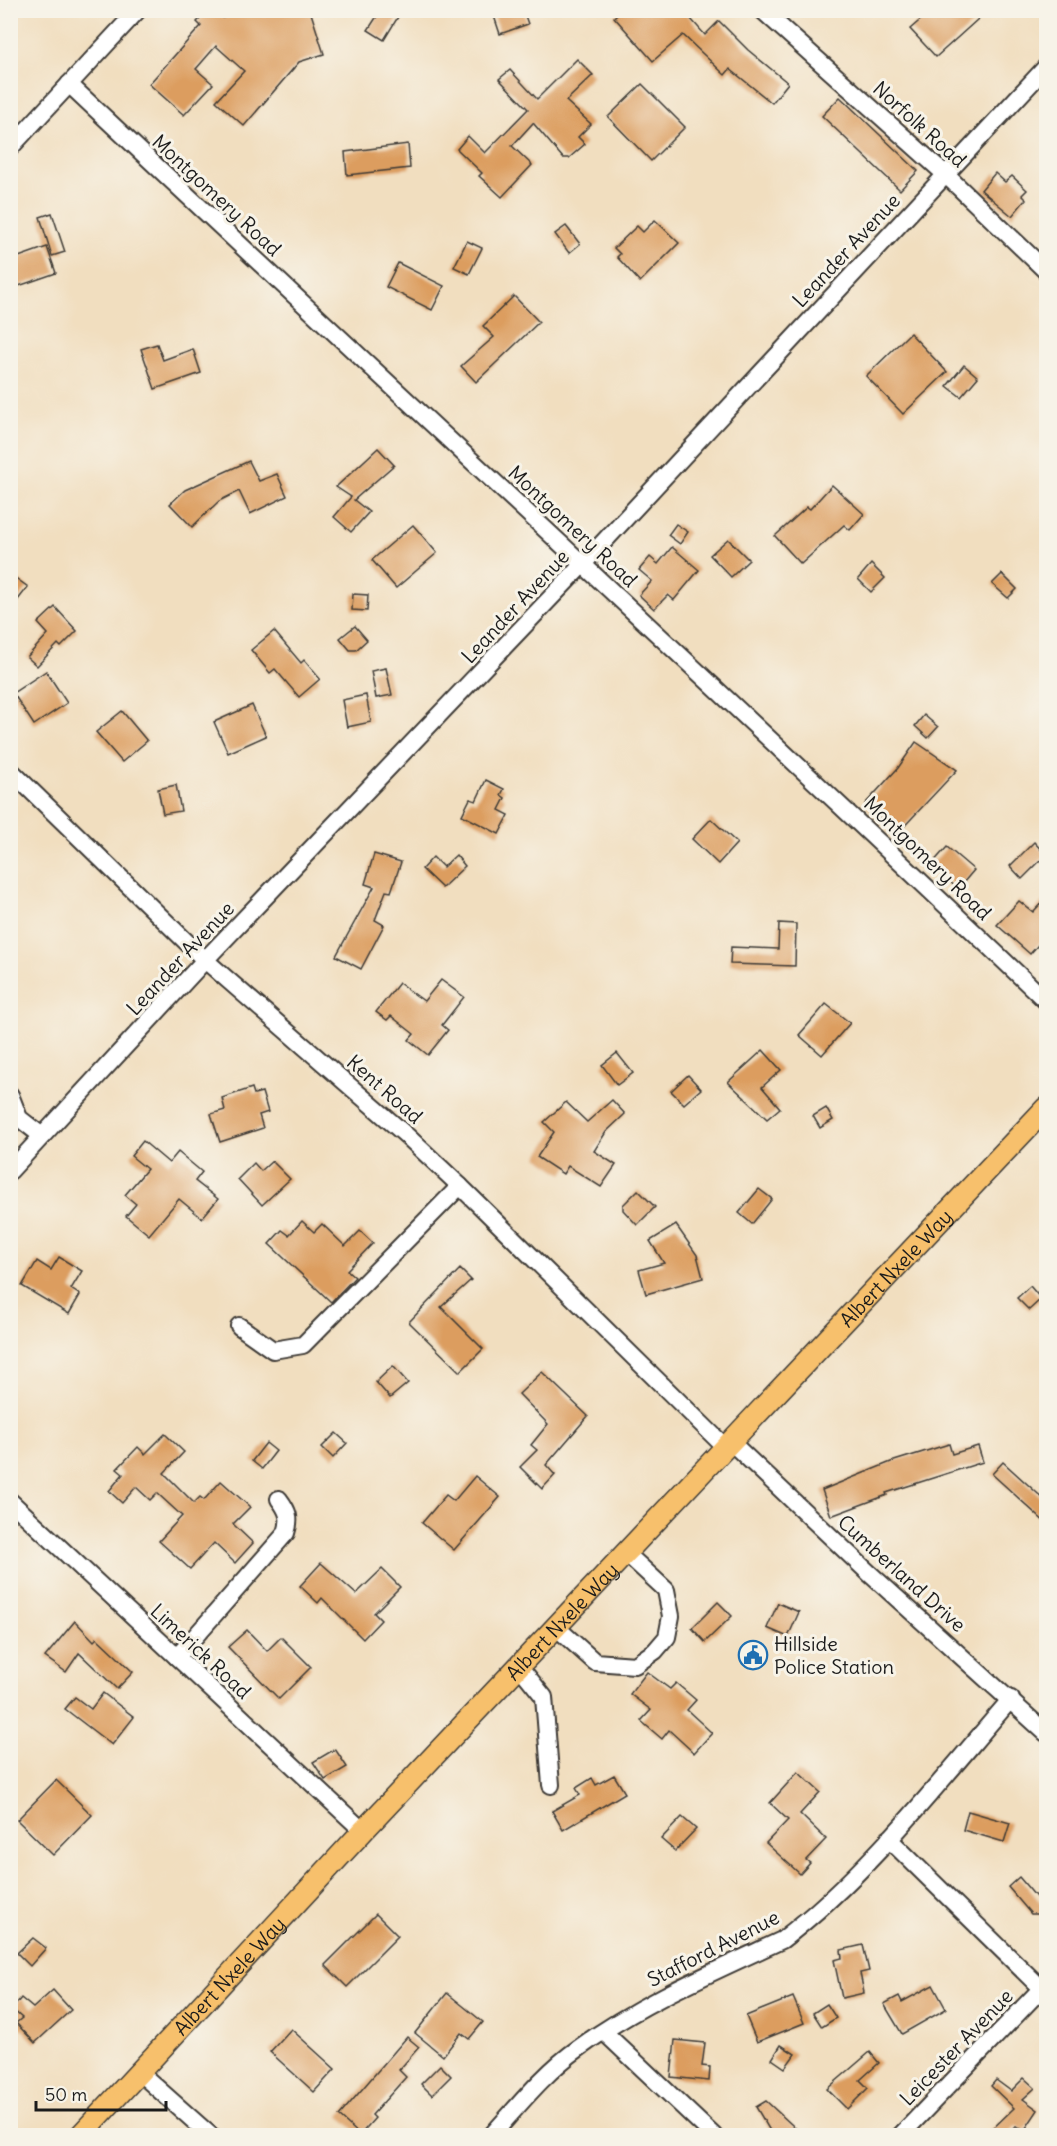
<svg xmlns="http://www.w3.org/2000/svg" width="1057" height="2146" font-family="Delius,sans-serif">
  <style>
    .building { fill: #dc9d5e }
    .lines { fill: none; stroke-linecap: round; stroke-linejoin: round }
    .minor-casing { stroke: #3c3934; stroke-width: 20 }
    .major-casing { stroke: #3c3934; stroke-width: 24 }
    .minor { stroke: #fff; stroke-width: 16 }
    .major { stroke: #f7c06c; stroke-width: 21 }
    .labels { text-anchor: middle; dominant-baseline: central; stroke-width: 6; stroke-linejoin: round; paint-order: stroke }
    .street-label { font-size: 20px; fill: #1c1c1c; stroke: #f7f3e8 }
    .poi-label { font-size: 20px; fill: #1c1c1c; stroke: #f7f3e8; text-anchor: start }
  </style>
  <rect width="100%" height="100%" fill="#f7f3e8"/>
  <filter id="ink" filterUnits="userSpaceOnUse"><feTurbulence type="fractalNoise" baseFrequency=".0167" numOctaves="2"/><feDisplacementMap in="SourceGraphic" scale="12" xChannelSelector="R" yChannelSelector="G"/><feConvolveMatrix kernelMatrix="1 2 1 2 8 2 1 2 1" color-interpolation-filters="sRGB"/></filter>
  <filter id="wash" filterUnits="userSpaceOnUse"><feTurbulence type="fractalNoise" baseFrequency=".008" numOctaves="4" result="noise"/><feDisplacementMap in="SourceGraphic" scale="24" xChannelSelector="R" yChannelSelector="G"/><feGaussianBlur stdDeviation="1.35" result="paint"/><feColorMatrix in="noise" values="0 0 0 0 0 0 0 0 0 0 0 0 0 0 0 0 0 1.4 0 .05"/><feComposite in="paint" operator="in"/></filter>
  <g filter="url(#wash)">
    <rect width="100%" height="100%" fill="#f1debf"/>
    <g id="blocks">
      <g class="building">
        <polygon points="209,10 216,10 223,18 246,10 310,10 324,54 299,62 244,126 216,101 244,71 216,46 196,69 213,84 184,115 149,84 201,26 197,22"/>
        <polygon points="381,10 388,10 398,17 384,40 368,30"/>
        <polygon points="492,10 523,10 528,24 500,34"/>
        <polygon points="621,10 683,10 705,35 719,21 748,50 788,83 772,103 730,69 725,75 683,35 653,61 614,17"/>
        <polygon points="932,10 988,10 936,57 910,29"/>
        <polygon points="577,59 593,75 566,101 591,124 578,137 585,144 569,158 563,158 533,123 512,146 532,165 502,197 479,176 482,173 457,149 468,136 485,153 528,109 499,79 510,70 537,99"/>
        <polygon points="642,84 685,127 651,161 608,117"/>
        <polygon points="840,97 918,171 900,190 822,116"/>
        <polygon points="408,144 410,168 347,175 345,152"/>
        <polygon points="995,173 1005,182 1012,176 1027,190 1022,195 1026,199 1012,216 981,190"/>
        <polygon points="52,213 65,252 52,256 40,217"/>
        <polygon points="655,220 679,243 640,282 617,257 620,254 614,248 637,226 643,232"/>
        <polygon points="566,226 580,244 569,253 555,234"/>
        <polygon points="467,241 482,248 469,274 454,267"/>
        <polygon points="47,247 56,273 10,289 10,260"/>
        <polygon points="398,263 444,286 432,310 386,287"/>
        <polygon points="514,296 539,322 476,382 461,366 494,337 483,326"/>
        <polygon points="910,333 947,372 903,414 866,376"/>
        <polygon points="157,344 163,360 193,349 201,373 155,389 141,349"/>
        <polygon points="964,365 978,377 961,397 947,386"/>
        <polygon points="378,448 394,465 354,500 369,512 351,532 334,517 351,497 336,487"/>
        <polygon points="249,461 259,481 277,474 287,496 250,514 239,491 219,501 192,527 170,504 185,490"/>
        <polygon points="832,485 864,514 850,530 844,525 801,564 775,536 807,507 810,509"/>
        <polygon points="676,524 688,532 680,544 668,535"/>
        <polygon points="413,525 437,553 396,588 372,560"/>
        <polygon points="728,539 749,560 731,577 710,555"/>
        <polygon points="672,547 699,570 674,600 668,595 654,609 639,595 652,581 639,570 650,557 658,564"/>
        <polygon points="871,564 885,578 871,592 858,579"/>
        <polygon points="10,574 28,587 10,610"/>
        <polygon points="1002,574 1017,589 1008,598 992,584"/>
        <polygon points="353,594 368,595 367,611 352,610"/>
        <polygon points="55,607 77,631 61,647 58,644 37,666 27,657 48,634 38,623"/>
        <polygon points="355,626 367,640 356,650 350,650 340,638"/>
        <polygon points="274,631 301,663 304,660 320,679 299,697 275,669 270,673 251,650"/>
        <polygon points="386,668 392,695 376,698 371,671"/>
        <polygon points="46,671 67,703 34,725 13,693"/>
        <polygon points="366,695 371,722 347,727 342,700"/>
        <polygon points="252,705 266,736 228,753 214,722"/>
        <polygon points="122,711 147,741 122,762 96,732"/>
        <polygon points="924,715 938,727 928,738 915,726"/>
        <polygon points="916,742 957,770 897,834 865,804 898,768"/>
        <polygon points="486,780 504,789 501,795 505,798 499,810 509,815 499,834 462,815 470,799 476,801"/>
        <polygon points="176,785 181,811 163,814 158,789"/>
        <polygon points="711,819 737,843 718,864 692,839"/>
        <polygon points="1034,842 1046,855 1022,879 1010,866"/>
        <polygon points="947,847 974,870 958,889 931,865"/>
        <polygon points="374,854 401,862 391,892 386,891 375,920 384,925 361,969 336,956 374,887 365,884"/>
        <polygon points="456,855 465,866 442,888 422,869 433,857 443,867"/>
        <polygon points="1047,897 1047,935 1030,954 997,925 1019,901 1033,912"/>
        <polygon points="779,923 796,924 795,966 730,964 731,947 778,949"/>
        <polygon points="441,980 464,997 442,1025 448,1030 428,1055 409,1040 414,1034 391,1016 387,1020 376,1012 399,983 424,1001"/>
        <polygon points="826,1004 850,1023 822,1055 799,1035"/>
        <polygon points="763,1050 781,1070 762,1087 780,1108 767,1119 728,1082"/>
        <polygon points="617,1053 633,1073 617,1085 602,1065"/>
        <polygon points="688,1075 701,1089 684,1104 671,1091"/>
        <polygon points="252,1088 254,1094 262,1092 268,1112 259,1115 263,1128 220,1142 211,1114 225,1110 222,1098"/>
        <polygon points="612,1100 625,1114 606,1132 594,1151 616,1165 601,1187 568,1166 563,1174 537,1157 554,1132 544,1122 566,1102 587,1122"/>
        <polygon points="826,1108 833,1120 820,1128 813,1116"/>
        <polygon points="143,1141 169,1163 178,1152 202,1172 195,1181 218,1199 202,1218 179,1199 149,1235 126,1216 136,1204 125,1195 147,1169 131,1156"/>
        <polygon points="272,1161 290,1179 262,1205 238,1179 254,1163 261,1171"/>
        <polygon points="759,1189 772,1199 752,1224 739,1213"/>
        <polygon points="638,1190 655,1207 637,1225 623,1210 623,1205"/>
        <polygon points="302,1221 314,1232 322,1224 345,1246 360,1231 373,1243 347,1270 355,1277 331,1302 269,1244 282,1230 289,1235"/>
        <polygon points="676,1225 697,1255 703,1278 646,1294 639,1270 664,1263 650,1241"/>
        <polygon points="59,1257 82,1271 71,1289 80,1295 69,1314 22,1286 37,1261 51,1270"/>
        <polygon points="460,1269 471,1280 441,1307 483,1349 460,1372 409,1322"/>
        <polygon points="1030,1286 1041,1299 1029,1310 1017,1298"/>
        <polygon points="393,1366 408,1383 390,1398 376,1382"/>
        <polygon points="542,1372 588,1416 546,1465 555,1475 542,1489 520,1467 537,1450 531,1445 548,1424 519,1394"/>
        <polygon points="336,1433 347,1443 333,1458 322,1447"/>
        <polygon points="165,1434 184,1452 164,1473 194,1503 200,1497 204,1500 221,1481 250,1507 233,1524 253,1543 235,1563 214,1543 190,1569 159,1541 182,1516 157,1493 150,1500 136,1487 122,1503 109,1491 123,1474 117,1469 138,1447 145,1454"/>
        <polygon points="266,1443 276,1451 262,1469 252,1461"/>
        <polygon points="949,1444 952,1454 978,1446 983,1462 886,1493 887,1495 831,1516 822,1490 891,1462"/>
        <polygon points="1003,1462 1047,1502 1047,1524 992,1474"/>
        <polygon points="475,1476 500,1497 454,1550 422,1523 446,1495 454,1501"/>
        <polygon points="321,1563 356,1594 382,1569 400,1587 374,1613 381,1620 363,1639 322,1598 318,1603 300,1586"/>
        <polygon points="718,1602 732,1616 705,1642 692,1628"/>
        <polygon points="778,1603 799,1612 788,1637 767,1628"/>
        <polygon points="75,1621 94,1641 97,1638 133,1672 117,1689 79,1653 66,1672 45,1657"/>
        <polygon points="247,1630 267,1651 281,1637 311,1667 279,1699 228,1647"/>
        <polygon points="647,1672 670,1689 676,1683 696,1700 687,1710 712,1733 694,1753 669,1730 662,1739 641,1721 651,1710 630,1694"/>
        <polygon points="103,1693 134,1717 112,1745 65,1709 75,1697 91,1709"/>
        <polygon points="335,1749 347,1767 325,1780 313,1762"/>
        <polygon points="798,1772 820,1792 800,1814 826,1839 806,1860 810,1863 800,1874 766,1843 788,1820 770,1803"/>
        <polygon points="614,1775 625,1793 563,1830 552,1811 580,1795 576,1788 592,1778 596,1785"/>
        <polygon points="56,1780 92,1815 53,1855 17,1820"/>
        <polygon points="968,1811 1010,1823 1004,1842 963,1830"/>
        <polygon points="682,1817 696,1829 675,1851 661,1839"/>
        <polygon points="1019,1877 1047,1910 1047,1914 1031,1914 1008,1887"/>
        <polygon points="376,1914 398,1936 347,1987 325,1965"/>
        <polygon points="33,1938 46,1948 30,1966 17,1953"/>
        <polygon points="863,1945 869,1971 860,1973 864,1993 842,1998 834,1960 842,1958 841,1950"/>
        <polygon points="933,1985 946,2009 902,2034 884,2004 899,1996 902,2002"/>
        <polygon points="53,1990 71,2010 35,2043 16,2023 22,2018 12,2009 21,1998 33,2008"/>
        <polygon points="447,1993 483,2022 469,2039 461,2033 443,2056 415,2033"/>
        <polygon points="793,1997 804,2023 757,2042 746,2016"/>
        <polygon points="827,2004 836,2018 822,2027 813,2013"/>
        <polygon points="291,2029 335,2069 314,2092 270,2052"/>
        <polygon points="407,2037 419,2047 399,2070 406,2077 372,2115 375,2118 360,2135 339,2116"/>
        <polygon points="675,2040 705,2043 702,2066 710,2067 709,2081 671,2077"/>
        <polygon points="781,2045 795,2054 785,2068 772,2059"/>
        <polygon points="870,2052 879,2063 860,2080 868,2088 847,2109 827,2089"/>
        <polygon points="440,2065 451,2076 432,2095 421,2084"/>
        <polygon points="1024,2078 1035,2088 1023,2099 1038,2110 1024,2131 1016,2126 1006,2136 985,2136 1014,2108 991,2086 996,2080 1011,2091"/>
        <polygon points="766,2101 804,2136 773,2136 756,2107"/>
      </g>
    </g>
  </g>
  <g filter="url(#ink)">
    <use href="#blocks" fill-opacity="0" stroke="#3c3934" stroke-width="1.5"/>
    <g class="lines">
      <g class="minor-casing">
        <g id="minor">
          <polyline points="762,10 945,174 1046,271"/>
          <path d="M69,84C394,391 724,692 1046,1001"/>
          <polyline points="10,148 138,10"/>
          <polyline points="10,770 205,960 407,1136 460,1186 725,1447"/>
          <polyline points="10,1095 19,1118 42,1136"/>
          <polyline points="10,1171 205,960 583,564 1046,67"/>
          <polyline points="239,1326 273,1350 303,1345 460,1186"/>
          <polyline points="731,1442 869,1573 1046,1733"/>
          <polyline points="10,1501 363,1831"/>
          <polyline points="556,1627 595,1662 635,1665 655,1651 667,1637 671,1616 666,1590 626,1553"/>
          <path d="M177,1657L286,1533C291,1518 288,1511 279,1499"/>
          <polyline points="519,1666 544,1697 551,1785"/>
          <polyline points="889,1839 1046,1993"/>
          <polyline points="604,2032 714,2136"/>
          <polyline points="139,2072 211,2136"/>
          <path d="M491,2136C519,2105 545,2072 579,2048C640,2003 713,1972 782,1940C868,1874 940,1781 1011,1699"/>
          <polyline points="900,2136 1042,1988"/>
        </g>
      </g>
      <g class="major-casing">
        <g id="major">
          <path id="s1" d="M80,2136L363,1831L1046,1108"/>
        </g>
      </g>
      <use href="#minor" class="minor"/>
      <use href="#major" class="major"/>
    </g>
  </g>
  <defs>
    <g id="civic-ring" transform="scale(1.5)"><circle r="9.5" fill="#f7f3e8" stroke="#1f6fb2" stroke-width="1.5"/><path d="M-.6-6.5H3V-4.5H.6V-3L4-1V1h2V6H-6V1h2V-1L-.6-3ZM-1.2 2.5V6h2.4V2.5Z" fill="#1f6fb2"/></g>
  </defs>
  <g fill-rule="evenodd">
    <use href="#civic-ring" x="753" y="1655"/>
  </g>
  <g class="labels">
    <g class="street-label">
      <text transform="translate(920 124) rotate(42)">Norfolk Road</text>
      <text transform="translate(217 195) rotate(43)">Montgomery Road</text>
      <text transform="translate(846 250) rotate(-47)">Leander Avenue</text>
      <text transform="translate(573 526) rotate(43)">Montgomery Road</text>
      <text transform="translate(515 606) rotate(-47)">Leander Avenue</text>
      <text transform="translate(928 858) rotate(44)">Montgomery Road</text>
      <text transform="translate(180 958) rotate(-47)">Leander Avenue</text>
      <text transform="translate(385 1089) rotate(41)">Kent Road</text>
      <text stroke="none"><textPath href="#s1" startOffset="1191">Albert Nxele Way</textPath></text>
      <text transform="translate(902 1573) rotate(42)">Cumberland Drive</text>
      <text stroke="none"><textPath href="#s1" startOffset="705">Albert Nxele Way</textPath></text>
      <text transform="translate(201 1651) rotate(43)">Limerick Road</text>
      <text transform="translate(713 1948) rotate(-27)">Stafford Avenue</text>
      <text stroke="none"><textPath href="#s1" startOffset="219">Albert Nxele Way</textPath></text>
      <text transform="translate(956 2047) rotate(-46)">Leicester Avenue</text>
    </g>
    <g class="poi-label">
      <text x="774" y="1643">Hillside<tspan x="774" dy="23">Police Station</tspan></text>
    </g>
  </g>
  <rect width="1057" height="2146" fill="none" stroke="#f7f3e8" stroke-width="36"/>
  <path d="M36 2101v9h130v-9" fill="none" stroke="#1c1c1c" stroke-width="3"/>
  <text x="45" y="2101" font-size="18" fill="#1c1c1c" stroke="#f7f3e8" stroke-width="4.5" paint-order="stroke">50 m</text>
</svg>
